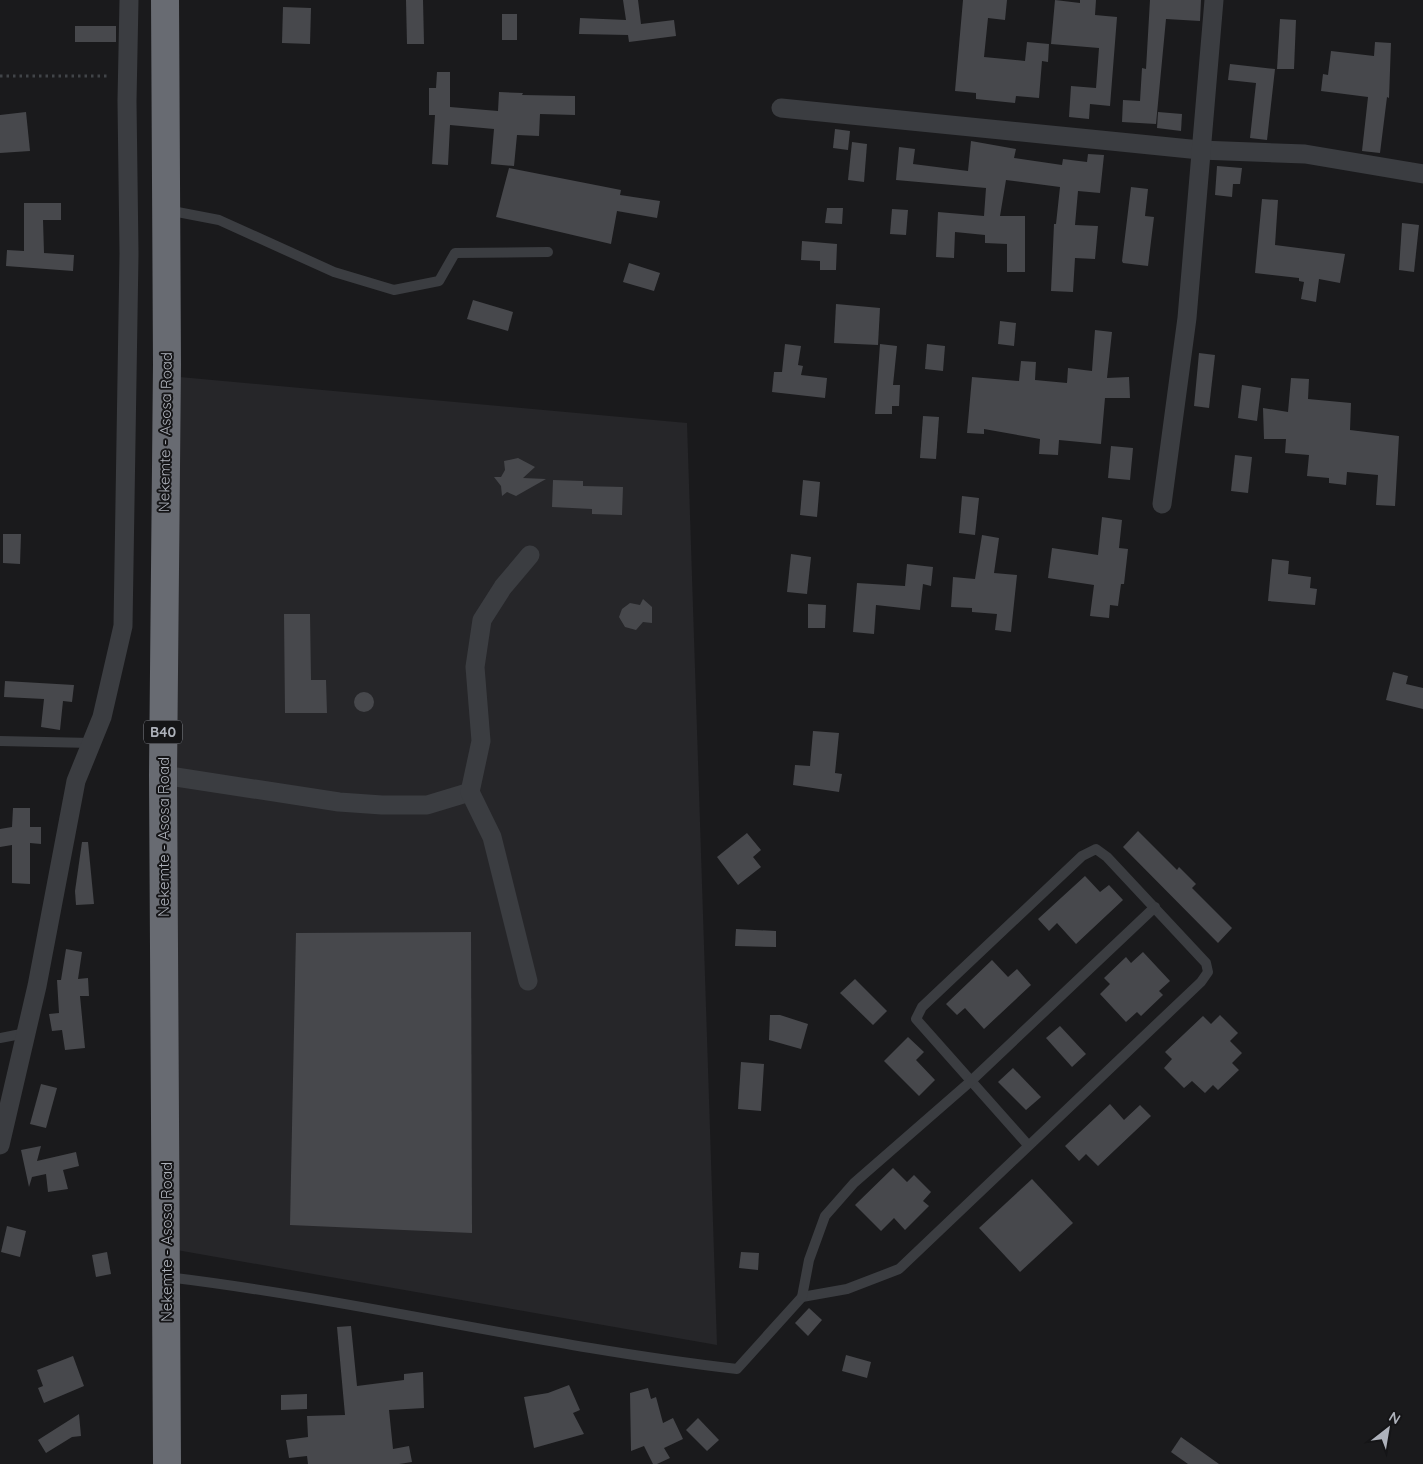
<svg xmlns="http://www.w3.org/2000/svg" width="1423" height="1464" font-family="Quicksand,sans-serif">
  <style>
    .built { fill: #262629 }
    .building { fill: #47484c }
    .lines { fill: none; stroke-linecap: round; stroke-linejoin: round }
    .path { stroke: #414448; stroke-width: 3; stroke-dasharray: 2.5 4; stroke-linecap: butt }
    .lane { stroke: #3b3d41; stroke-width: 10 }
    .street { stroke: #3b3d41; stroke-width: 19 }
    .highway { stroke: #686b72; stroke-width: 28 }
    .labels { text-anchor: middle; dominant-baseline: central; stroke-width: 4; stroke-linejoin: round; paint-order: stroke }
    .shield { fill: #151517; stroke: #80838a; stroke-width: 1 }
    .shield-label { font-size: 14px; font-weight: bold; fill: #aeb2bb }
    .street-label { font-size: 15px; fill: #aeb2bb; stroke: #151517 }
  </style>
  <rect width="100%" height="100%" fill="#1a1a1c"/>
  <polygon class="built" points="158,375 687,423 717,1345 154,1246"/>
  <g class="building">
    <polygon points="406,0 423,0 424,44 407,44"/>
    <polygon points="623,0 638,0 641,24 674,20 676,36 629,42 628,35 579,34 580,18 626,20"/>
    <polygon points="963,0 1007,0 1005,20 988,18 984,57 1025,61 1027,42 1049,44 1048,62 1042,61 1039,98 1016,96 1015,103 976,99 976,93 955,91"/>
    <polygon points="1055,0 1080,3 1080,0 1096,0 1095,15 1117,17 1110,106 1090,104 1089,119 1069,117 1071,86 1096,88 1099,48 1051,44"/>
    <polygon points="1150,0 1201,0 1200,21 1166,19 1156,124 1122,122 1123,100 1140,101 1142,68 1146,69"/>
    <polygon points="283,7 311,8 310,44 282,43"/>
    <rect x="502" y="14" width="15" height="26"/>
    <polygon points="1280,19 1296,20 1294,69 1277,69"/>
    <rect x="75" y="26" width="41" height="16"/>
    <polygon points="1375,42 1391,43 1389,98 1387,97 1380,153 1362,151 1368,97 1321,91 1323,74 1328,75 1331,51 1374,56"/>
    <polygon points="1230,64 1275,69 1267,140 1250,138 1256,83 1228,80"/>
    <polygon points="437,72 450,72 450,107 498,111 499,92 523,93 522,95 575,96 575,115 540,114 539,136 517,135 514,166 491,164 494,129 450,125 448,165 432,164 435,115 429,115 429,88 436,88"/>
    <polygon points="26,112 30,151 0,153 0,115"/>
    <polygon points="1158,112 1182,114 1181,131 1157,128"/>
    <polygon points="835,129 850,131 848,150 833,148"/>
    <polygon points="971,141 1016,149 1014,158 1062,165 1063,159 1087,162 1088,154 1104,155 1100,193 1078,191 1075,225 1098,226 1095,259 1075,258 1073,292 1051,291 1054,224 1056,224 1060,187 1006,180 1000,216 1025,216 1025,272 1007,272 1007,244 985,243 985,235 955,232 954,258 936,257 938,212 984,216 986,188 896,180 899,147 915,149 913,164 968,171"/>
    <polygon points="852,142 867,144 864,182 848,180"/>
    <polygon points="1217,166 1242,168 1240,184 1233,184 1232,197 1215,195"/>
    <polygon points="509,168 621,190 620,195 660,201 657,218 617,211 611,244 496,217"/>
    <polygon points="1131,187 1148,189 1145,216 1154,217 1148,266 1123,263 1122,261"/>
    <polygon points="1262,199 1278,200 1275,245 1345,254 1340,283 1319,279 1316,302 1301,299 1304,282 1299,281 1299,278 1255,273"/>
    <polygon points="24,203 61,203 61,220 43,220 44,253 74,255 73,271 6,266 7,250 24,251"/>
    <polygon points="827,208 843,208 842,224 825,223"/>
    <polygon points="892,209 908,210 906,235 890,234"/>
    <polygon points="1402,223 1419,225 1414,272 1399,270"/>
    <polygon points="802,241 837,244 836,270 820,270 820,261 801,260"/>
    <polygon points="629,263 660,273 654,291 623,282"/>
    <polygon points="473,300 513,312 508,331 467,319"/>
    <polygon points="836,304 880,308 878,345 834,343"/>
    <polygon points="1000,321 1016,323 1014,346 998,344"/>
    <polygon points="1095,330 1112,332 1107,378 1129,377 1130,398 1105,398 1101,444 1059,440 1058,455 1039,454 1040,439 984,429 984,434 967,433 972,377 1019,381 1021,361 1036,362 1035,380 1067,383 1068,368 1092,371"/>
    <polygon points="785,344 801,346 798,365 803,366 801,375 827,378 825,398 772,392 774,372 782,372"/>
    <polygon points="880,344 897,346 893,385 900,385 899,406 892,406 892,414 875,414"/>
    <polygon points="927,344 945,346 943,371 925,369"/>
    <polygon points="1199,353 1215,355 1209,408 1194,406"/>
    <polygon points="1291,378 1309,379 1308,399 1351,403 1350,430 1399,436 1395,506 1376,505 1378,475 1347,472 1346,485 1329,483 1329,478 1307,476 1309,455 1285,453 1286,439 1264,439 1263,408 1288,412"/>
    <polygon points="1242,385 1261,388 1257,421 1238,418"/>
    <polygon points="923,416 939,417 936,459 920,458"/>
    <polygon points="1111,446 1133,448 1130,480 1108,478"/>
    <polygon points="1235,455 1252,457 1248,493 1231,491"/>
    <polygon points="518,458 535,467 523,478 546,479 516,496 507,492 502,496 501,486 494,477 501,477 505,470 504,461"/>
    <polygon points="553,480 583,481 583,486 623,487 622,515 592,514 592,509 552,507"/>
    <polygon points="803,480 820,482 817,517 800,515"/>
    <polygon points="962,496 979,498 975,535 959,533"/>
    <polygon points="1102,517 1122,520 1119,548 1128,549 1124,584 1121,584 1118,606 1110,605 1109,618 1090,616 1094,585 1048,578 1052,548 1098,555"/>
    <polygon points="3,534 21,534 20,564 3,563"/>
    <polygon points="982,535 999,538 994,573 1017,575 1011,632 995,630 997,614 972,612 972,608 951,607 953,577 975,579"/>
    <polygon points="791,554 811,557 807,594 787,592"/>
    <polygon points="1272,559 1289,561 1288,574 1311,577 1310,588 1317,589 1315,605 1268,601"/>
    <polygon points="907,564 933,567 931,586 923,584 920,610 876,605 874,634 853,632 857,583 905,586"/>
    <polygon points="643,599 652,607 652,623 643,622 636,630 625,627 619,617 622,609 630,603 640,605"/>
    <polygon points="808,604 826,605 825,628 808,628"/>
    <polygon points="284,614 310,614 311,680 326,680 327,713 285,713"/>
    <polygon points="1393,672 1408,676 1406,684 1423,688 1423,709 1386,700"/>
    <polygon points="5,681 74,685 72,702 63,701 60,730 41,727 44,699 4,697"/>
    <circle cx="364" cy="702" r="10"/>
    <polygon points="813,731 839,733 835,773 842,774 839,792 793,785 795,765 810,766"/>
    <polygon points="13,808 30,808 30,827 41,827 41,844 30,843 30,884 12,883 12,845 0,847 0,829 12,827"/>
    <polygon points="1138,831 1177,870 1179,867 1196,884 1192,888 1232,928 1218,943 1123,847"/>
    <polygon points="747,833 761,850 753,857 761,867 738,885 717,857"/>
    <polygon points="82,842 88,842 94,904 76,905 75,891"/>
    <polygon points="1085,876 1100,892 1109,885 1123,900 1076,944 1057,923 1049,931 1038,919"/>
    <polygon points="736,929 776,931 776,947 735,946"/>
    <polygon points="471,932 472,1233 290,1225 296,933"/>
    <polygon points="66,949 82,952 78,979 88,978 89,996 80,996 85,1048 65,1050 62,1030 52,1031 49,1014 59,1013 57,980 61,980"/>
    <polygon points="1143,952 1170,981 1159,991 1163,995 1141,1016 1137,1012 1126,1022 1100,994 1110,984 1104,978 1126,957 1131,963"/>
    <polygon points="992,960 1008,977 1017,969 1031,985 984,1029 965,1008 957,1015 946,1004"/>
    <polygon points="855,979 887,1011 873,1025 840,993"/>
    <polygon points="770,1015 780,1015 808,1024 801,1049 769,1040"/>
    <polygon points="1220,1015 1238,1033 1230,1041 1242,1053 1232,1063 1239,1070 1218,1090 1213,1085 1205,1093 1192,1081 1184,1088 1164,1068 1172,1059 1165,1052 1203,1016 1211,1024"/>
    <polygon points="1060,1026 1086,1054 1072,1067 1046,1038"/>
    <polygon points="908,1037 924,1052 916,1060 935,1080 919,1096 884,1061"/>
    <polygon points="741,1062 764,1064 761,1111 738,1109"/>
    <polygon points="1013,1068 1041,1097 1026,1110 998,1082"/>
    <polygon points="41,1084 57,1088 46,1128 30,1124"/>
    <polygon points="1110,1104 1124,1120 1140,1105 1151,1116 1098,1166 1086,1154 1079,1161 1065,1146"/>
    <polygon points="41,1146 37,1161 76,1152 79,1166 63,1170 68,1189 48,1192 46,1174 32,1177 29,1187 21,1150"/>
    <polygon points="893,1168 907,1182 914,1175 931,1192 923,1201 929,1206 905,1230 894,1218 881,1231 855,1205"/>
    <polygon points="1032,1179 1073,1223 1020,1272 979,1228"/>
    <polygon points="7,1226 26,1231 20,1257 1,1252"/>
    <polygon points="107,1252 111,1274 96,1277 92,1255"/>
    <polygon points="741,1252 759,1253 758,1270 739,1268"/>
    <polygon points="809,1308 822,1320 808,1336 795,1323"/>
    <polygon points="351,1326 357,1386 404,1380 404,1374 423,1372 424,1408 389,1410 393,1449 409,1446 412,1462 399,1464 308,1464 307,1456 289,1458 286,1440 308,1437 307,1416 345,1415 337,1327"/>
    <polygon points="846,1355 871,1362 867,1378 842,1371"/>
    <polygon points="73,1356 84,1386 44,1403 38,1388 43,1386 37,1370"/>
    <polygon points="569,1385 580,1410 573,1413 584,1434 534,1448 524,1397 548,1393"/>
    <polygon points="648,1388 651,1399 656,1397 663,1423 673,1418 683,1439 664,1448 670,1458 657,1464 653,1464 644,1446 631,1451 630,1393"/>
    <polygon points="307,1394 307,1409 281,1410 281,1395"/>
    <polygon points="79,1414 81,1436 72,1437 46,1453 38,1440"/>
    <polygon points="698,1418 719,1440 707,1451 686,1430"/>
    <polygon points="1181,1437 1219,1464 1188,1464 1171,1452"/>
  </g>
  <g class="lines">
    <polyline class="path" points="0,76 109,76"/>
    <g class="lane">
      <polyline points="167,210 219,220 334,272 394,290 439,281 455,253 548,252"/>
      <polyline points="0,741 92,743"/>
      <polyline points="0,1038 26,1033"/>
      <path d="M167,1277C358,1300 545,1347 737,1369L802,1297L847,1289L899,1269L1201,982L1208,972L1206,963L1107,857L1096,849L1082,856L922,1007L916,1019L1028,1145"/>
      <polyline points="802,1297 809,1260 825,1216 854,1183 971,1081 1155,907"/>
    </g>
    <g class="street">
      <polyline points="781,108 1200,150 1305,154 1423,174"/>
      <polyline points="1162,504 1187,318 1214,0"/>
      <polyline points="163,775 339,802 382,805 427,805 470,792"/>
      <polyline points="528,981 492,837 470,792 481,741 475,667 482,620 503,587 530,555"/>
      <polyline points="0,1145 37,986 76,781 102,717 123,626 129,254 127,101 129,0"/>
    </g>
    <polyline class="highway" points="165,0 167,364 163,775 167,1464"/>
  </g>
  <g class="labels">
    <rect class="shield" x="144" y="720.5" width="38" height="23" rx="4"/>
    <g class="shield-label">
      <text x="163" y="732">B40</text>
    </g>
    <g class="street-label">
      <text transform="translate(165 432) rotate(-89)">Nekemte - Asosa Road</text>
      <text transform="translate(163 837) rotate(-90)">Nekemte - Asosa Road</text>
      <text transform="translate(166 1242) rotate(-90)">Nekemte - Asosa Road</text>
    </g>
  </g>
  <g transform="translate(1388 1429) rotate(31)" stroke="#151517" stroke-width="4" paint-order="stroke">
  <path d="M0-4L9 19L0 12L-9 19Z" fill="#aeb2bb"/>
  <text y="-8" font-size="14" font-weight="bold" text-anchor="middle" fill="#aeb2bb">N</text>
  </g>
</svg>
